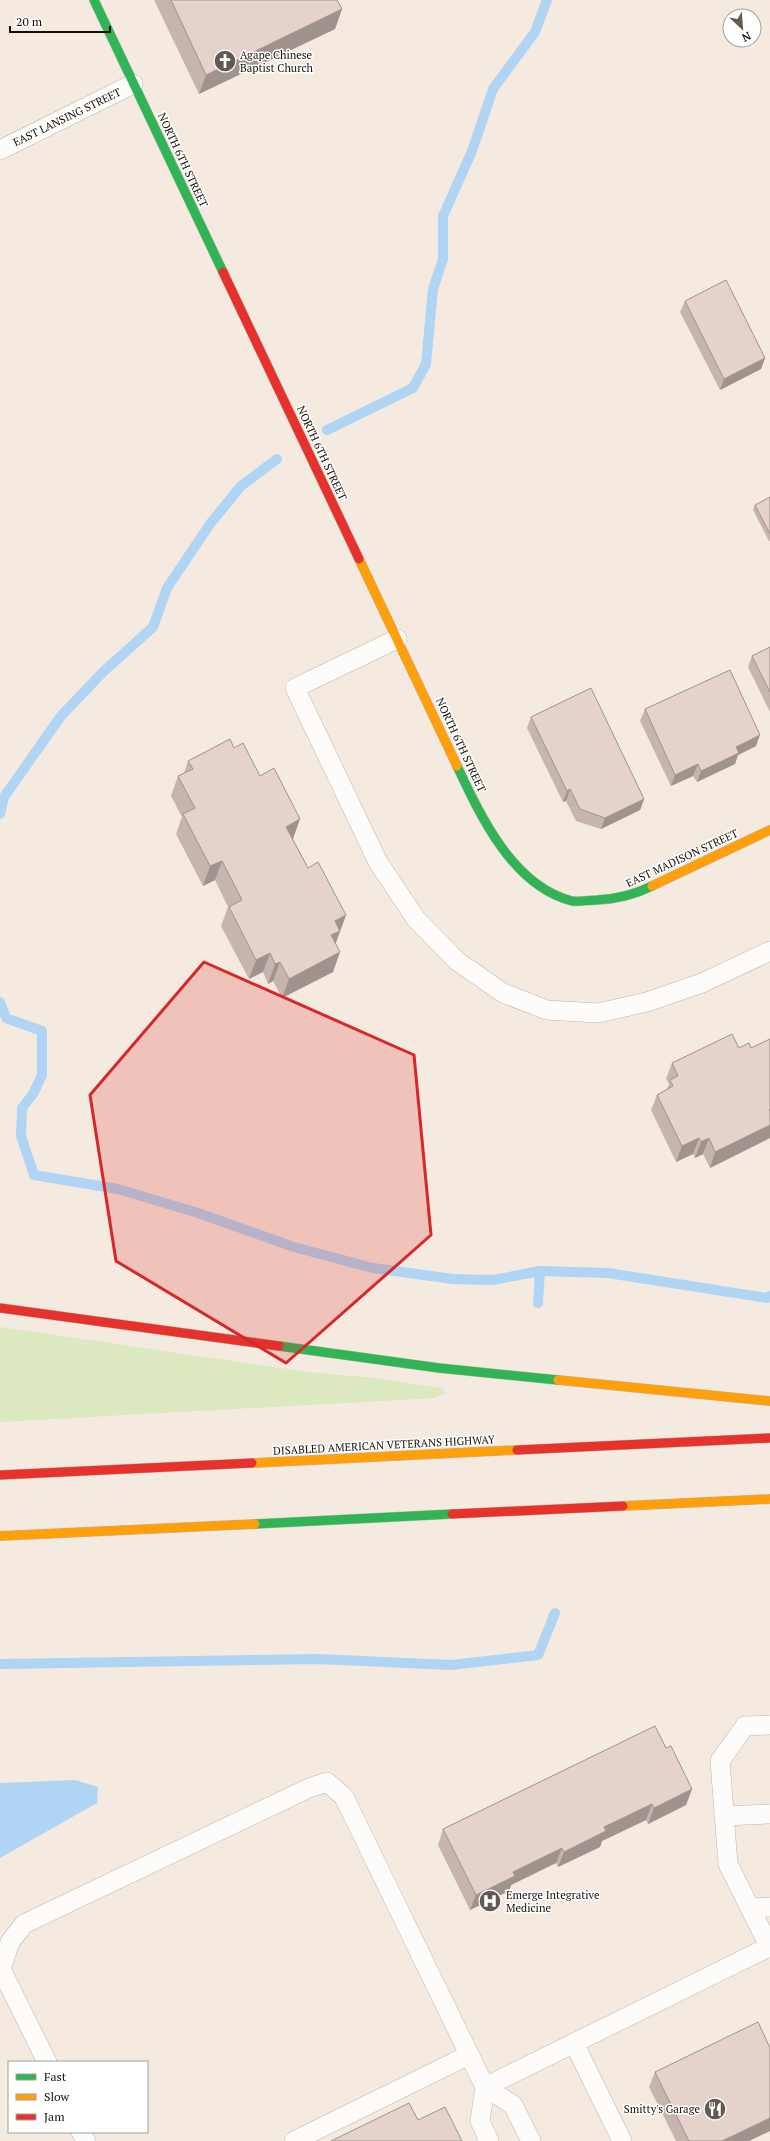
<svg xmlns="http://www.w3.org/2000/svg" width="770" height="2141" font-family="'PT Serif',serif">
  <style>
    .green { fill: #dce8c0 }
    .water { fill: #b0d4f3 }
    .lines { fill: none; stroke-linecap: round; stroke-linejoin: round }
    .stream { stroke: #b0d4f3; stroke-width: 10 }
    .lane-casing { stroke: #beb6ad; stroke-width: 20 }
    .fast-casing { stroke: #beb6ad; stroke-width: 10 }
    .slow-casing { stroke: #beb6ad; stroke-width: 10 }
    .jam-casing { stroke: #beb6ad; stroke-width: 10 }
    .lane { stroke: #fefcfa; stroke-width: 19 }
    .fast { stroke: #30b455; stroke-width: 9 }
    .slow { stroke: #ff9f0a; stroke-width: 9 }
    .jam { stroke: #e5322d; stroke-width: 9 }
    .wall { fill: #c5b5ae }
    .shaded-wall { fill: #a0938d }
    .building { fill: #e5d2ca; stroke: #a0938d }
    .marked { fill: #d62828; fill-opacity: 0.2; stroke: #d62828; stroke-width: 3; stroke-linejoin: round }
    .labels { text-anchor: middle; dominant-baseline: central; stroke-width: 3; stroke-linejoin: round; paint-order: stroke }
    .poi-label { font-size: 11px; fill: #140e08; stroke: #fff; text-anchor: start }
    .street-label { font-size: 11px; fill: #140e08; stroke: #fff }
  </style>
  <rect width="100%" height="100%" fill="#f5eadf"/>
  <polygon class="green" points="0,1327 308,1372 374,1378 441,1388 446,1393 434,1398 0,1422"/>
  <polygon class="water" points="75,1780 98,1787 97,1803 0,1858 0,1783"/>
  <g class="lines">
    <g class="stream">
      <polyline points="327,430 413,388 426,364 433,289 443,259 443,216 472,151 493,89 535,32 547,0"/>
      <polyline points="0,814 4,797 61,716 104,671 153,627 167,588 210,524 241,486 277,459"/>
      <polyline points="0,1002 6,1018 42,1031 42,1075 33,1094 22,1108 21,1136 34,1175 118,1189 198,1213 294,1247 373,1268 453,1279 493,1280 540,1271 608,1273 767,1298 770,1296"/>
      <polyline points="538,1303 540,1271"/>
      <polyline points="0,1664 318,1659 451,1665 538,1655 555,1613"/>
    </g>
    <g class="lane-casing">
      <g id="lane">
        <polyline points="0,150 133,84"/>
        <polyline points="397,639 295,688 378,862 416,919 457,961 503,993 547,1010 598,1013 647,1002 702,983 770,951"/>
        <polyline points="770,1725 745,1726 720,1761 728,1864 770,1948"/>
        <polyline points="724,1816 770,1814"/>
        <polyline points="750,1908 770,1907"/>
        <polyline points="574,2043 622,2141"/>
        <polyline points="47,2062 1,1969 10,1942 24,1924 309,1788 327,1782 344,1797 485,2087 513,2105 531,2141"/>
        <polyline points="485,2087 769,1947"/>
        <polyline points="485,2087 480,2121 489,2141"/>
        <polyline points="81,2132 86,2141"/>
        <polyline points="294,2141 469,2055"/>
      </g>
    </g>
    <g class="fast-casing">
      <g id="fast">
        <polyline points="94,0 223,272"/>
        <path d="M457,766C481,817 513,886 572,901C579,902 589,900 597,900C617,899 634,895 652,886"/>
        <polyline points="279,1346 439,1368 558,1380"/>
        <polyline points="255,1524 452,1514"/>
      </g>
    </g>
    <g class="slow-casing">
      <g id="slow">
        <polyline points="359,559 457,766"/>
        <polyline points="652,886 770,830"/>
        <polyline points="558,1380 770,1401"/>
        <polyline points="252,1463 517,1450"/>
        <polyline points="623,1506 770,1499"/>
        <polyline points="0,1536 255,1524"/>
      </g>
    </g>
    <g class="jam-casing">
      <g id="jam">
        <polyline points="223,272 359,559"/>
        <polyline points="0,1308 279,1346"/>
        <polyline points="517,1450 770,1438"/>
        <polyline points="0,1475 252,1463"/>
        <polyline points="452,1514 623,1506"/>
      </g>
    </g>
    <use href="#lane" class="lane"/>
    <use href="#fast" class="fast"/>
    <use href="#slow" class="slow"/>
    <use href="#jam" class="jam"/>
  </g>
  <g class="wall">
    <polygon points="154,0 337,0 342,9 335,29 199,94"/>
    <polygon points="685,301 765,358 761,369 720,390 680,312"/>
    <polygon points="770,497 770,541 769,541 753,510 755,505"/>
    <polygon points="770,647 770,712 748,667 752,656"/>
    <polygon points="645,709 756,746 738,755 735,764 697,782 693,776 671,786 640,721"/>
    <polygon points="531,717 644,799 640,810 601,829 576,821 566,801 563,802 527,728"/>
    <polygon points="234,748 293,839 308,868 346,915 336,943 333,972 282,998 273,981 268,984 263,972 249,979 221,926 228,907 215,880 203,886 176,834 182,817 171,796 178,776 184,773 188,761"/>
    <polygon points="770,1039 770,1138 710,1168 703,1154 695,1158 693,1154 676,1162 651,1110 657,1095 667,1089 669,1084 666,1079 672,1063 739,1048 751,1048"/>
    <polygon points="666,1748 692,1789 686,1805 648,1824 646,1820 602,1841 600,1847 558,1867 556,1863 511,1885 509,1891 470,1910 438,1845 443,1829"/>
    <polygon points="770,2048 770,2131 749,2141 676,2141 649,2087 655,2072"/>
  </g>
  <g class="shaded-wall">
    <polygon points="342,9 335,29 199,94 206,75"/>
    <polygon points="765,358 761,369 720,390 724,379"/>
    <polygon points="760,735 756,746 738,755 735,764 697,782 701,771 736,747"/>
    <polygon points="698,764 693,776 671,786 675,775"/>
    <polygon points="570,789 566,801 563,802 567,791"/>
    <polygon points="644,799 640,810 601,829 605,818"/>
    <polygon points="300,819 293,839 279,846 286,827"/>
    <polygon points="222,861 215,880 203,886 210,866"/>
    <polygon points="346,915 333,950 324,955 335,921"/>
    <polygon points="340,952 333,972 282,998 289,979"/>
    <polygon points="270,953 263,972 249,979 256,960"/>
    <polygon points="280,962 273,981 268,984 275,964"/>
    <polygon points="770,1125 770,1138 710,1168 715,1152"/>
    <polygon points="699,1138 693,1154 676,1162 682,1146"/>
    <polygon points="709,1138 703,1154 695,1158 701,1142"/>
    <polygon points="692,1789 686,1805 648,1824 654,1808"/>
    <polygon points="652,1804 646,1820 602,1841 600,1847 558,1867 564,1852 604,1827"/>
    <polygon points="562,1848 556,1863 511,1885 509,1891 470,1910 476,1895 513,1872"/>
    <polygon points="770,2118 770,2131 749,2141 722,2141"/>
  </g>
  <g class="building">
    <polygon points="171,0 337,0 342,9 206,75"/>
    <polygon points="726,280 765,358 724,379 685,301"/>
    <polygon points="770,497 770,534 755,505"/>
    <polygon points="770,647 770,692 752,656"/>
    <polygon points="730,670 760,735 736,747 739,753 701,771 698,764 675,775 645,709"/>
    <polygon points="591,688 644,799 605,818 580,809 570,789 567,791 531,717"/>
    <polygon points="230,739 234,748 243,743 260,776 274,768 300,819 286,827 308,868 318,862 346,915 335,921 340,931 331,935 340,952 289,979 280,962 275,964 270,953 256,960 229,907 242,900 222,861 210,866 183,814 195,808 178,776 193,769 188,761"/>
    <polygon points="732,1034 739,1048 749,1043 751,1048 770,1039 770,1109 769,1110 770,1112 770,1125 715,1152 709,1138 701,1142 699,1138 682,1146 657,1095 673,1086 670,1080 678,1076 672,1063"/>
    <polygon points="655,1726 666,1748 671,1746 692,1789 654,1808 652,1804 604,1827 606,1831 564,1852 562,1848 513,1872 515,1876 476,1895 443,1829"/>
    <polygon points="758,2022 770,2048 770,2118 722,2141 689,2141 655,2072"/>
    <polygon points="409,2103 418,2120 445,2107 462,2141 331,2141"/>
  </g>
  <path class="marked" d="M204,962L414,1055L431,1235L286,1363L116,1261L90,1095Z"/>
  <defs>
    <g id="church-disc" transform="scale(1.15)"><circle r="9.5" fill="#635b53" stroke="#fff"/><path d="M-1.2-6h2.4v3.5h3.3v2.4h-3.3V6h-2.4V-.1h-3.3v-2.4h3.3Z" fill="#fff"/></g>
    <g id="hospital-disc" transform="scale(1.15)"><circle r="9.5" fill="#635b53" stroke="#fff"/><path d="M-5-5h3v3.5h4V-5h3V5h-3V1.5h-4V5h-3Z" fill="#fff"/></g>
    <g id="restaurant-disc" transform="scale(1.15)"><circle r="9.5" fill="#635b53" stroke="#fff"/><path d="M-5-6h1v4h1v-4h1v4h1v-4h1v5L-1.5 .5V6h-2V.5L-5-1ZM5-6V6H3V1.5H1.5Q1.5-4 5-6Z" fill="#fff"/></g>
  </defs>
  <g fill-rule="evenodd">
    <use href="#church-disc" x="225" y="61"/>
    <use href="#hospital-disc" x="490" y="1901"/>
    <use href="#restaurant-disc" x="715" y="2109"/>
  </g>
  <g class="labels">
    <g class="poi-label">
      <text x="240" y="55">Agape Chinese<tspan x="240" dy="13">Baptist Church</tspan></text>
      <text x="506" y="1895">Emerge Integrative<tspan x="506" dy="13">Medicine</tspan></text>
      <text x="700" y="2109" text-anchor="end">Smitty's Garage</text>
    </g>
    <g class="street-label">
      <text transform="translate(67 117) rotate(-26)">EAST LANSING STREET</text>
      <text transform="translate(183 160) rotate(65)">NORTH 6TH STREET</text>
      <text transform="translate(322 453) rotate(65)">NORTH 6TH STREET</text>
      <text transform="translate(461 745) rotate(65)">NORTH 6TH STREET</text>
      <text transform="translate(682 858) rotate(-25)">EAST MADISON STREET</text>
      <text transform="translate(384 1445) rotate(-3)">DISABLED AMERICAN VETERANS HIGHWAY</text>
    </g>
  </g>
  <rect x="8" y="2061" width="140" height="72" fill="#ffffff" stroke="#a19f9c"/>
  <rect x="16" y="2074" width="20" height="6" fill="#30b455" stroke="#a19f9c"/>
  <text x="44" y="2081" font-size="12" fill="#140e08">Fast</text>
  <rect x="16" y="2094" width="20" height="6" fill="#ff9f0a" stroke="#a19f9c"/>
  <text x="44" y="2101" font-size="12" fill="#140e08">Slow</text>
  <rect x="16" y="2114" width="20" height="6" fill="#e5322d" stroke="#a19f9c"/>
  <text x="44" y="2121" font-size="12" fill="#140e08">Jam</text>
  <g transform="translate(742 28) rotate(154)"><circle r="19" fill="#ffffff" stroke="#a19f9c"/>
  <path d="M0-3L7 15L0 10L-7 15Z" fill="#635b53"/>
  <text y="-6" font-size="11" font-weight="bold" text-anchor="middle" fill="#140e08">N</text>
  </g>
  <path d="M10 26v6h100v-6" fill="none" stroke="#140e08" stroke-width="2"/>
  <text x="16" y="26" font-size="12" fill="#140e08" stroke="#ffffff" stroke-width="3" paint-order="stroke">20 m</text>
</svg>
